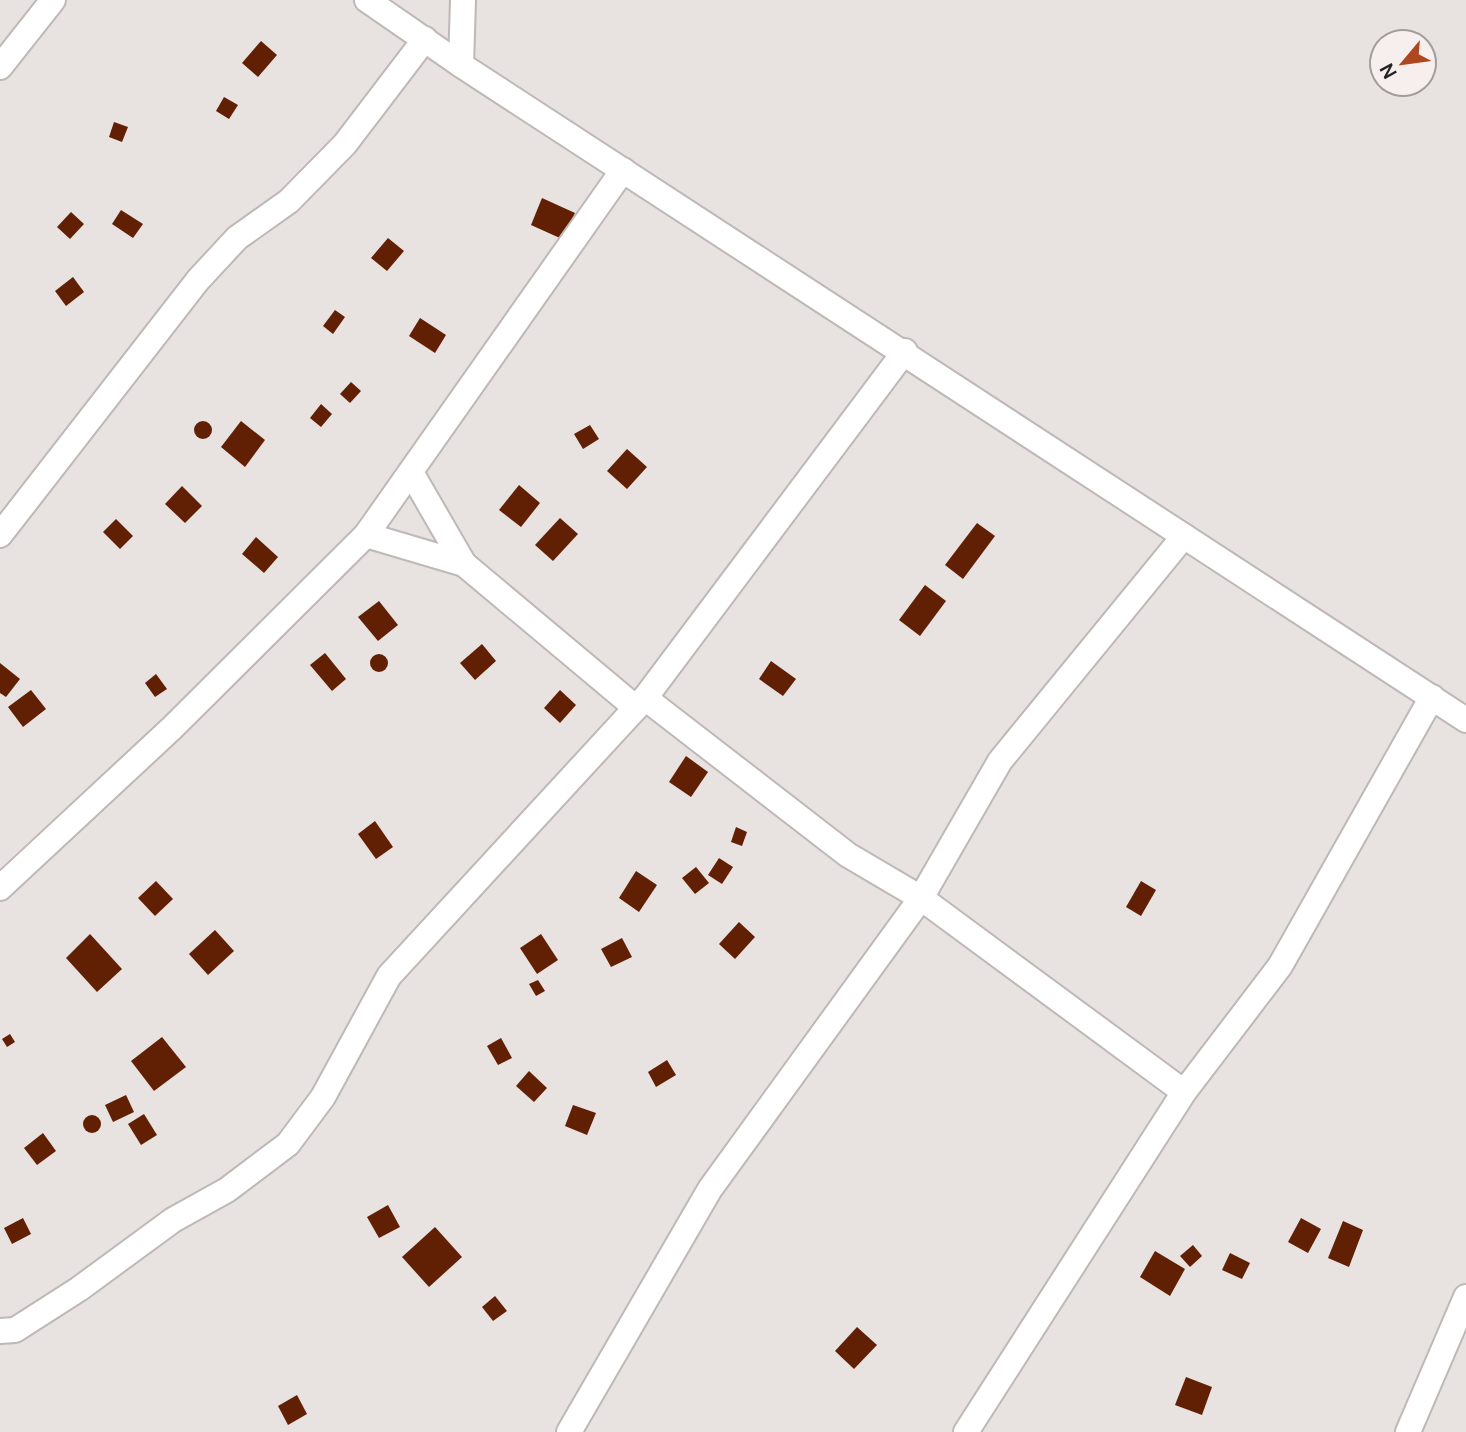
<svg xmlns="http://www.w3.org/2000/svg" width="1466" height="1432" font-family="Manrope,sans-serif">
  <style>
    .building { fill: #611f04 }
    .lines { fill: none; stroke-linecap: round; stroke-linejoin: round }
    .street-casing { stroke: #beb8b6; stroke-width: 28 }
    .street { stroke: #fff; stroke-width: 24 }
  </style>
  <rect width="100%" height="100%" fill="#e8e2e0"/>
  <g class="building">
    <polygon points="261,41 277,55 258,77 242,63"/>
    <polygon points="224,97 238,105 229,119 216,111"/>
    <polygon points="114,122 128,127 122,142 109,137"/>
    <polygon points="542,198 575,213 562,239 531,225"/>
    <polygon points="121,210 143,224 133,238 112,224"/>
    <polygon points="71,212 84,224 70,239 57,227"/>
    <polygon points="388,238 404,251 387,271 371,258"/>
    <polygon points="73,277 84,292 66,306 55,291"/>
    <polygon points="335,310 345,317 333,334 323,326"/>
    <polygon points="420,318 446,335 435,353 409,336"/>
    <polygon points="351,382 361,391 350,403 340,394"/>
    <polygon points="321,404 332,414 321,427 310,418"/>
    <polygon points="241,421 265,440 245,467 221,447"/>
    <circle cx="203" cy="430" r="9"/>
    <polygon points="590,425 599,439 583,449 574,434"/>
    <polygon points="627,449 647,467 627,489 607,471"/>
    <polygon points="519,485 540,503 521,527 499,510"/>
    <polygon points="182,486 202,506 185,523 165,504"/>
    <polygon points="560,518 578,534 553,561 535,545"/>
    <polygon points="116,519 133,536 120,549 103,532"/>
    <polygon points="977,523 995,536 963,579 945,565"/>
    <polygon points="256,537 278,557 264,573 242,554"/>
    <polygon points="925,585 946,601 920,636 899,620"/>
    <polygon points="379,601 398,625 378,641 358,617"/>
    <polygon points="482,644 496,661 475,680 460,663"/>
    <polygon points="325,653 346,679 332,691 310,665"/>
    <circle cx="379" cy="663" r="9"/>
    <polygon points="771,661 796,679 783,696 759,679"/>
    <polygon points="0,663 20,679 6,697 0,693"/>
    <polygon points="156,674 167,689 155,697 145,683"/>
    <polygon points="31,690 46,709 23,727 8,707"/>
    <polygon points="560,690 576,705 560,723 544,708"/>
    <polygon points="686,756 708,772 691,797 669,782"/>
    <polygon points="375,821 393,847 376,859 358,834"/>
    <polygon points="736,827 747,832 742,846 731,842"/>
    <polygon points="719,858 733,867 722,884 708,875"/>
    <polygon points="696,867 709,883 695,894 682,878"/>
    <polygon points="636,871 657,885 639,912 619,898"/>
    <polygon points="156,881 173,899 155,916 138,898"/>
    <polygon points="1141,881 1156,890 1141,916 1126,907"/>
    <polygon points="739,922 755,937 735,959 719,944"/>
    <polygon points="215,930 234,951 208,975 189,954"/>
    <polygon points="90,934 122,969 97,992 66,958"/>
    <polygon points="541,934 558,960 537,974 520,948"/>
    <polygon points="622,938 632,957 611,967 601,949"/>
    <polygon points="538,980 545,991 536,996 529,984"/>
    <polygon points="10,1034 15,1042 7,1047 2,1039"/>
    <polygon points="162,1037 186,1067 154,1091 131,1061"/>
    <polygon points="501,1038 512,1058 498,1065 487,1046"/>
    <polygon points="667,1060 676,1075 656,1087 648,1072"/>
    <polygon points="529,1071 547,1088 534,1102 516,1086"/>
    <polygon points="126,1095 134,1112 113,1122 105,1105"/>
    <polygon points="573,1105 596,1113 587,1135 565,1126"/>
    <polygon points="144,1114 157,1135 141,1145 128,1124"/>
    <circle cx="92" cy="1124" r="9"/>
    <polygon points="43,1133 56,1151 37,1165 24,1148"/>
    <polygon points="388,1205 400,1227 379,1238 367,1217"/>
    <polygon points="23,1218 31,1234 12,1244 4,1228"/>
    <polygon points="1301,1218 1321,1229 1308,1253 1288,1242"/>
    <polygon points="1343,1221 1363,1230 1349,1267 1328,1258"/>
    <polygon points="435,1227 462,1257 429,1287 402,1257"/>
    <polygon points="1193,1245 1202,1256 1190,1267 1180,1256"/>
    <polygon points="1155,1251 1185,1269 1170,1296 1140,1277"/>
    <polygon points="1230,1253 1250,1263 1242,1279 1222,1270"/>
    <polygon points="495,1296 507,1311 493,1321 482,1307"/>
    <polygon points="857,1327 877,1345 854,1369 835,1351"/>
    <polygon points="1186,1377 1212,1387 1202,1415 1175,1405"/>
    <polygon points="297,1395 307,1414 288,1425 278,1406"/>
  </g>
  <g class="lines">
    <g class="street-casing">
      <g id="street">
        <polyline points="367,0 461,65 1466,720"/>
        <polyline points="461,65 463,0"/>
        <polyline points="0,67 53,0"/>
        <polyline points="412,474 464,564 636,708"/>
        <polyline points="0,535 198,280 237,238 289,201 345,144 425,39"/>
        <polyline points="366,535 464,564"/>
        <polyline points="645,698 848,855 921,898 1184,1092"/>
        <polyline points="0,888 172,728 366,535 623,170"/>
        <polyline points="0,1331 15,1330 79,1289 173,1220 227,1190 288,1144 323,1097 389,976 645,698 905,351"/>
        <polyline points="569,1432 710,1189 921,898 1000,761 1184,536"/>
        <polyline points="966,1432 1184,1092 1280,966 1432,697"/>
        <polyline points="1408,1432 1466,1297"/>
      </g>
    </g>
    <use href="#street" class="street"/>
  </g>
  <g transform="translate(1403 63) rotate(241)"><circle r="33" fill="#f6efed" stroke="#a29d9c" stroke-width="2"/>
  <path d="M0-5L12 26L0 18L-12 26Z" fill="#ae4720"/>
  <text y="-10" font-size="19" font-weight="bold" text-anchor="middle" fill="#252322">N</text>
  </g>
</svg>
